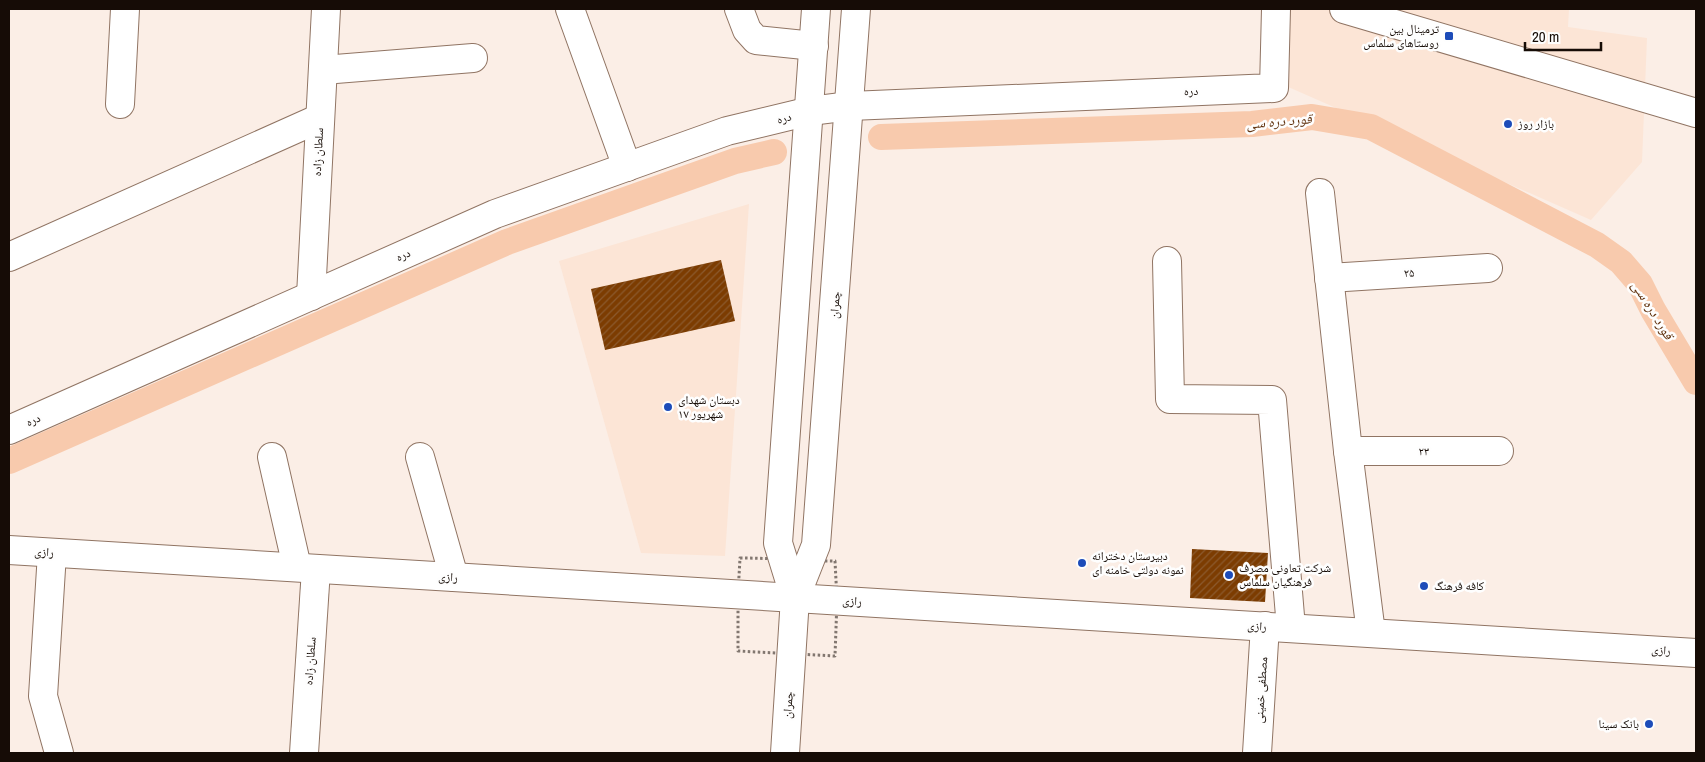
<svg xmlns="http://www.w3.org/2000/svg" width="1705" height="762" font-family="'Archivo Narrow','Noto Naskh Arabic',sans-serif">
  <style>
    .built { fill: #fce5d6 }
    .lines { fill: none; stroke-linecap: round; stroke-linejoin: round }
    .canal { stroke: #f8caad; stroke-width: 26 }
    .building { fill: url(#building-hatch) }
    .minor-casing { stroke: #907463; stroke-width: 30 }
    .path { stroke: #827770; stroke-width: 3; stroke-dasharray: 2.5 2.5; stroke-linecap: butt }
    .minor { stroke: #fff; stroke-width: 28 }
    .poi-dot { fill: #1d4cb9; stroke: #fefefe; stroke-width: 2 }
    .labels { text-anchor: middle; dominant-baseline: central; stroke-width: 5; stroke-linejoin: round; paint-order: stroke }
    .poi-label { font-size: 12px; fill: #160c06; stroke: #fefefe; text-anchor: start }
    .street-label { font-size: 12px; fill: #160c06; stroke: #fefefe }
    .water-label { font-size: 14px; font-style: italic; fill: #62330f; stroke: #fefefe }
  </style>
  <defs>
    <pattern id="building-hatch" width="6" height="6" patternUnits="userSpaceOnUse" patternTransform="scale(1.25)"><rect width="6" height="6" fill="#7c3c01"/><path d="M-1 1l2-2M0 6l6-6M5 7l2-2" fill="none" stroke="#8b5a2e"/></pattern>
  </defs>
  <rect width="100%" height="100%" fill="#fbeee6"/>
  <g class="built">
    <polygon points="1289,9 1569,9 1568,27 1647,38 1642,162 1591,220 1286,86"/>
    <polygon points="749,204 725,556 641,553 559,261"/>
  </g>
  <g class="lines">
    <g class="canal">
      <polyline points="881,137 1252,124 1312,117 1371,127 1597,245 1621,262 1640,284 1653,310 1696,382"/>
      <polyline points="9,461 507,242 735,161 774,152"/>
    </g>
  </g>
  <g class="building">
    <polygon points="721,260 735,321 605,350 591,289"/>
    <polygon points="1192,549 1268,553 1265,602 1190,598"/>
  </g>
  <g class="lines">
    <g class="minor-casing">
      <g id="minor">
        <polyline points="570,9 627,167"/>
        <polyline points="739,9 747,30 756,40 814,46"/>
        <polyline points="1344,9 1696,113"/>
        <polyline points="323,70 473,58"/>
        <polyline points="120,104 125,9"/>
        <polyline points="1320,193 1348,451 1371,633"/>
        <polyline points="9,257 320,118"/>
        <polyline points="1167,261 1170,399 1272,400 1291,628"/>
        <polyline points="1329,278 1488,268"/>
        <polyline points="311,296 326,9"/>
        <polyline points="9,430 495,214 727,131 810,111 850,106 1274,88 1276,9"/>
        <polyline points="1348,451 1499,451"/>
        <polyline points="272,457 297,567"/>
        <polyline points="420,457 454,577"/>
        <polyline points="9,550 1696,653"/>
        <polyline points="52,553 43,696 59,753"/>
        <polyline points="795,598 778,543 816,9"/>
        <polyline points="304,753 316,569"/>
        <polyline points="785,753 795,598 816,545 856,9"/>
        <polyline points="1257,753 1265,626"/>
      </g>
    </g>
    <path class="path" d="M740,558C772,558 803,561 835,561L837,600L835,656L738,651V594Z"/>
    <use href="#minor" class="minor"/>
  </g>
  <g class="poi-dot">
    <rect x="1444" y="31" width="10" height="10" rx="2.5"/>
    <circle cx="1508" cy="124" r="5"/>
    <circle cx="668" cy="407" r="5"/>
    <circle cx="1082" cy="563" r="5"/>
    <circle cx="1229" cy="575" r="5"/>
    <circle cx="1424" cy="586" r="5"/>
    <circle cx="1649" cy="724" r="5"/>
  </g>
  <g class="labels">
    <g class="poi-label">
      <text x="1439" y="29" text-anchor="end">ترمینال بین<tspan x="1439" dy="14">روستاهای سلماس</tspan></text>
      <text x="1518" y="124">بازار روز</text>
      <text x="678" y="400">دبستان شهدای<tspan x="678" dy="14">۱۷ شهریور</tspan></text>
      <text x="1092" y="556">دبیرستان دخترانه<tspan x="1092" dy="14">نمونه دولتی خامنه ای</tspan></text>
      <text x="1239" y="568">شرکت تعاونی مصرف<tspan x="1239" dy="14">فرهنگیان سلماس</tspan></text>
      <text x="1434" y="586">کافه فرهنگ</text>
      <text x="1639" y="724" text-anchor="end">بانک سینا</text>
    </g>
    <g class="street-label">
      <text transform="translate(1191 91) rotate(-3)">دره</text>
      <text transform="translate(784 118) rotate(-14)">دره</text>
      <text transform="translate(318 152) rotate(-87)">سلطان زاده</text>
      <text transform="translate(403 255) rotate(-24)">دره</text>
      <text transform="translate(1409 273) rotate(-4)">۲۵</text>
      <text transform="translate(835 305) rotate(-86)">چمران</text>
      <text transform="translate(33 420) rotate(-24)">دره</text>
      <text x="1424" y="451">۲۳</text>
      <text transform="translate(44 552) rotate(3)">رازی</text>
      <text transform="translate(448 577) rotate(3)">رازی</text>
      <text transform="translate(852 601) rotate(3)">رازی</text>
      <text transform="translate(1257 626) rotate(4)">رازی</text>
      <text transform="translate(1661 650) rotate(4)">رازی</text>
      <text transform="translate(310 661) rotate(-86)">سلطان زاده</text>
      <text transform="translate(1261 690) rotate(-86)">مصطفی خمینی</text>
      <text transform="translate(788 705) rotate(-86)">چمران</text>
    </g>
    <g class="water-label">
      <text transform="translate(1279 121) rotate(-5)">قورد دره سی</text>
      <text transform="translate(1653 310) rotate(58)">قورد دره سی</text>
    </g>
  </g>
  <rect width="1705" height="762" fill="none" stroke="#160c06" stroke-width="20"/>
  <path d="M1525 42v8h76v-8" fill="none" stroke="#160c06" stroke-width="2.5"/>
  <text x="1532" y="42" font-size="15" fill="#160c06" stroke="#fefefe" stroke-width="4" paint-order="stroke">20 m</text>
</svg>
